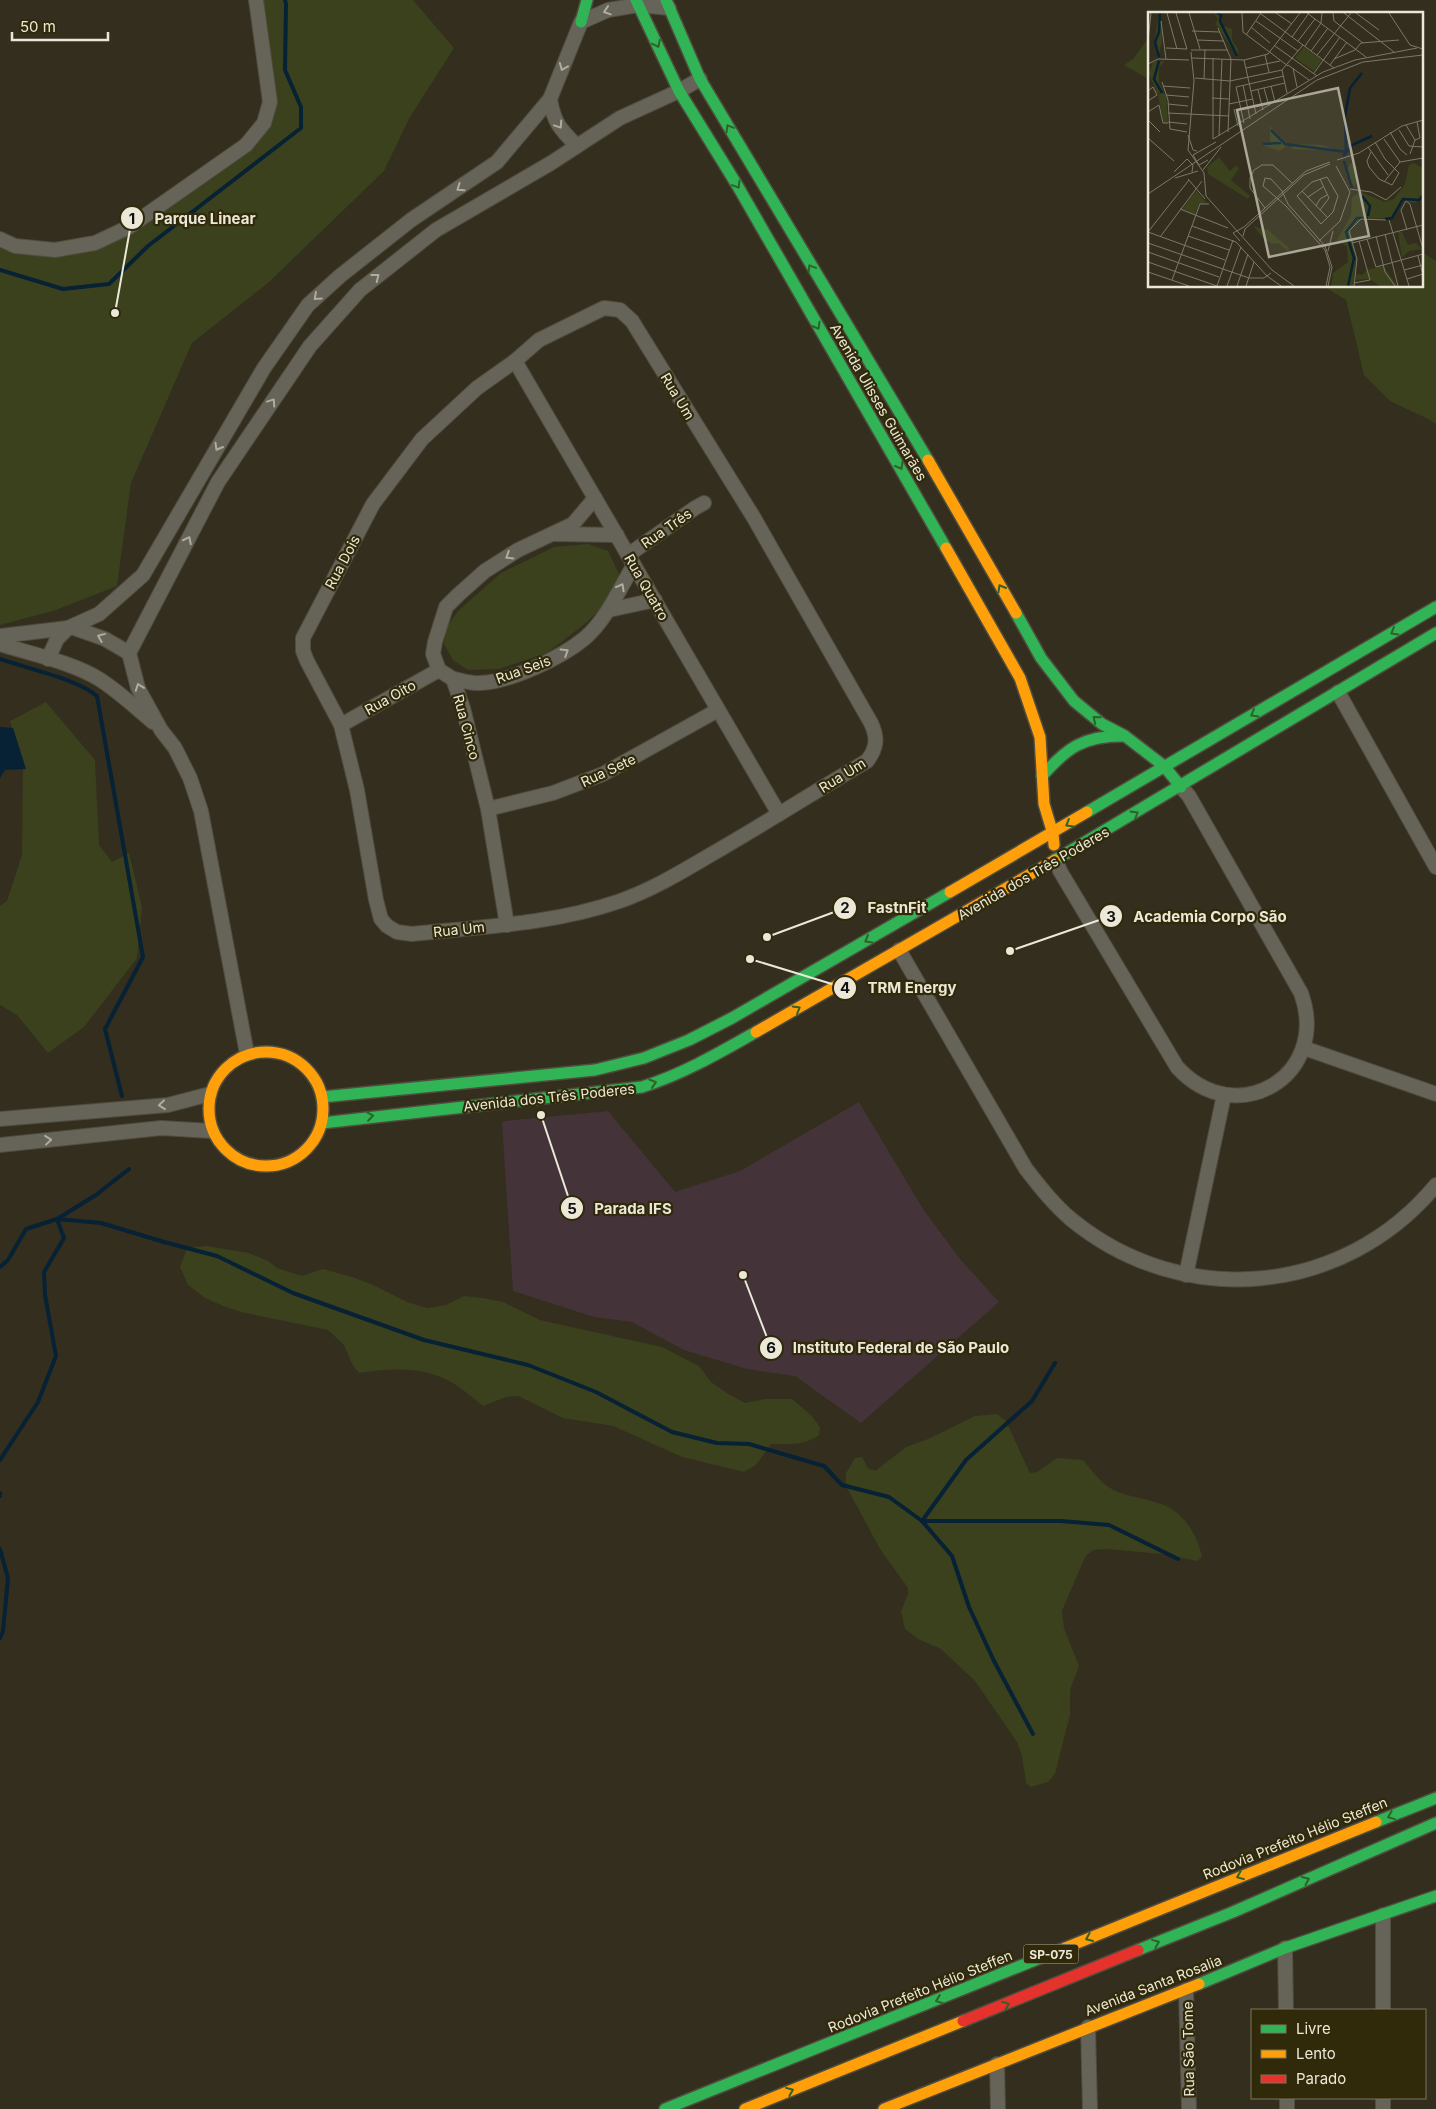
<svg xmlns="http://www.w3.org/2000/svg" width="1436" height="2109" font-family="Inter,sans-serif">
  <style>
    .education { fill: #44343a }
    .green { fill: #3a411c }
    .water { fill: #072135 }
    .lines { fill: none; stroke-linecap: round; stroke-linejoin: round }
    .stream { stroke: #072135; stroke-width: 4 }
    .street-casing { stroke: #504c3e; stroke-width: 16 }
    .fast-casing { stroke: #504c3e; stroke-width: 14 }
    .slow-casing { stroke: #504c3e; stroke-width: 14 }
    .jam-casing { stroke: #504c3e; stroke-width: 14 }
    .street { stroke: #666458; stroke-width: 14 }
    .fast { stroke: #30b455; stroke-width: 11 }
    .slow { stroke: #ff9f0a; stroke-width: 11 }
    .jam { stroke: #e5322d; stroke-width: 11 }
    .oneway { stroke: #b0ad9e }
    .oneway2 { stroke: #306129 }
    .labels { text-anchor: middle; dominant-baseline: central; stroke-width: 4.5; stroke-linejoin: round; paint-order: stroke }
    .shield { fill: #302a0b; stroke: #b4af9a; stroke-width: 1 }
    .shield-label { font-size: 12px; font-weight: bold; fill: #ece8d7 }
    .street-label { font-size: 14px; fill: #ece8d7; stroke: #302a0b }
    .inset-river { fill: none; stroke: #072135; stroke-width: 2.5 }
    .inset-road { fill: none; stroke: #7d7867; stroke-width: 1 }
    .view { fill: #aba796; fill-opacity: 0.15; stroke: #aba796; stroke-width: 2.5 }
    .inset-edge { fill: none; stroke: #ece8d7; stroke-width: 2.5 }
    .leader { fill: none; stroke: #ece8d7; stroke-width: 2 }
    .callout-dot { fill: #ece8d7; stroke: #302a0b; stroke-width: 2 }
    .mark-label { font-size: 15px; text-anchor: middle; font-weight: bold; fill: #111 }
    .callout-label { font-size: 15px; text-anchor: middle; font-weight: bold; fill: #ece8d7; stroke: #302a0b; stroke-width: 4.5; stroke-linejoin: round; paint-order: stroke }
  </style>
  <rect width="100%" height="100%" fill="#332e1d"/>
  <polygon class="education" points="859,1102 923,1209 960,1259 999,1302 861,1423 795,1376 747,1369 684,1350 632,1322 594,1317 513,1291 502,1123 505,1121 608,1111 675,1192 740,1171"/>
  <g class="green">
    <polygon points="259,0 413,0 454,48 410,117 384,171 268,283 192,343 131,483 117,586 56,610 0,625 0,244 94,248 265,126"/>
    <polygon points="1150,36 1150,80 1124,65 1133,59"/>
    <polygon points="1422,252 1436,261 1436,424 1430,420 1390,401 1364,375 1346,300 1323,286 1422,286"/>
    <polygon points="588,544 608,551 619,574 611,599 586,623 547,653 499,669 468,670 453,660 444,644 447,626 459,610 501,573 554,547"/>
    <polygon points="46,702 95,760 99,845 112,862 129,853 142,907 137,958 84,1027 48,1053 17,1015 0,1005 0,906 7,901 22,855 23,766 10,721"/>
    <path d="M207,1246L249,1253L268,1261L277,1268L302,1276L323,1269L352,1277L371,1284L407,1302L427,1308L446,1305L464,1296L483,1298L503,1302L540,1320L662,1347L699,1366L711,1382L727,1393L745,1403L765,1399H792L811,1415L820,1427L819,1435C805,1446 788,1444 771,1444L756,1465L744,1472L682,1457L613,1426L563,1418L518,1396L506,1397L483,1406C473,1398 463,1389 451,1382C424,1366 389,1368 359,1373L352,1364L344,1345L328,1330L241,1312L223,1306L205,1298L188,1285L180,1267L187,1248Z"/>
    <path d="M997,1414L1006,1421L1030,1473L1037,1472L1057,1458L1083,1460C1090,1468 1098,1479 1107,1486C1123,1497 1143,1497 1161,1504C1183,1511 1198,1535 1202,1557L1197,1561L1163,1554L1107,1549L1093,1550L1085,1557L1062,1611L1064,1628L1079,1666L1070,1690V1715L1055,1774L1048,1782L1031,1787L1026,1783L1022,1756L1017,1742L975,1681L941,1649L918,1639L905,1629L901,1611L908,1594V1588L880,1549L846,1486V1473L855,1458L862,1457L868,1468L875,1471L906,1447L928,1439L975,1416Z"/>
  </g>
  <polygon class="water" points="0,727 13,728 26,769 5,770 0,778"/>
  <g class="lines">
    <g class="stream">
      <polyline points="0,270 63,289 109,284 148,246 301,128 301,107 285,70 286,4 285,0"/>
      <path d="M0,659C25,668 78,679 97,696L143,957L105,1029L122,1096"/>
      <polyline points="129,1169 96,1195 57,1219 101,1223 164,1242 217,1256 293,1293 424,1340 528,1365 596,1392 672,1432 717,1443 749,1444 824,1466 842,1485 889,1497 922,1521 952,1556 969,1607 994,1661 1033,1734"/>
      <polyline points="0,1267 8,1260 26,1229 57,1219 64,1238 44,1272 45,1295 56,1356 38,1402 0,1460"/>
      <polyline points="0,1493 0,1496"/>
      <polyline points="922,1521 1061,1521 1109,1525 1178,1559"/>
      <polyline points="922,1521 966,1460 1032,1401 1055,1363"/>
      <polyline points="0,1549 8,1578 3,1631 0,1638"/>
    </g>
    <g class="street-casing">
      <g id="street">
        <path d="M550,99C554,123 560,129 577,146"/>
        <polyline points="0,239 15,246 55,250 95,243 129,227 246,145 264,123 270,102 256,0"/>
        <path d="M604,308L620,310L632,321L754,518L871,723C878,738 877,748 867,761C819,789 772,819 724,847C691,866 657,888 620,901C554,924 481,927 412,934L397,932L387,926L381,919L376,900L357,790L341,725L307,661L303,651V638L373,504L422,439L477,388L515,361L539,340Z"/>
        <polyline points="515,361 779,814"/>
        <polyline points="555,534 617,535"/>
        <polyline points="628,555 695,508 704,503"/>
        <polyline points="609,610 655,600"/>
        <polyline points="71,627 105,639 129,653"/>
        <polyline points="0,636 68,628 99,614 143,575 264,368 308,305 340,276 411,220 497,162 550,99 581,22 608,10 638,5 669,8"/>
        <path d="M0,644C31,654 71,662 99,679C118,691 135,707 153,722"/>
        <polyline points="48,659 57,639 68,628"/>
        <path d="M453,679C461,680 471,684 480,683C510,682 561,658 585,638C607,619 619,589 634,565"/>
        <polyline points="1338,692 1436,867"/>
        <polyline points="341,725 439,670"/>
        <polyline points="488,809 553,793 603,774 718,710"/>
        <path d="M1056,860L1060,871L1177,1067C1236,1132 1331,1076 1301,993L1189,796L1181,787"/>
        <polyline points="507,925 488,809 463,708 453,679 439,670 433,654 435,642 446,607 458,595 485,571 518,550 573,524 595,498"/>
        <path d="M899,950L1026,1169C1040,1187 1054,1205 1072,1220C1184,1311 1344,1296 1436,1185"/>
        <polyline points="1304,1048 1436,1094"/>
        <polyline points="247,1054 201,811 190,778 175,748 161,730 138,688 129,653 218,482 310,346 360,290 436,230 551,163 620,118 679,91 700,79"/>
        <polyline points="0,1119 168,1105 210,1094"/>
        <polyline points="0,1145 161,1128 212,1131"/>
        <polyline points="1186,1275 1224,1095"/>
        <polyline points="1383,1915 1383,2010"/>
        <polyline points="1285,1948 1286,2010"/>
        <polyline points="1186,1990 1189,2109"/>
        <polyline points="1088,2027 1090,2109"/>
        <polyline points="997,2064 998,2109"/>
        <polyline points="1287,2098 1287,2109"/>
        <polyline points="1383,2098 1383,2109"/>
      </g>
    </g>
    <g class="fast-casing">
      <g id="fast">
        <polyline points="636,0 679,91 737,185 946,548"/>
        <polyline points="666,0 700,79 928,460"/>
        <polyline points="581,22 587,0"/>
        <polyline points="1016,613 1041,658 1074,701 1102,724 1125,736 1164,766 1181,787"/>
        <path d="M1042,776C1067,748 1083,736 1122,736"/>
        <polyline points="1087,812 1436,607"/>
        <polyline points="1055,860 1436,633"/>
        <polyline points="322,1097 595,1070 644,1058 689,1040 732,1018 950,892"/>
        <path d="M322,1123L642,1087C683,1074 719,1053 756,1032"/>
        <polyline points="1376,1822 1436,1798"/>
        <polyline points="1138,1950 1233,1912 1436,1823"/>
        <polyline points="1199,1984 1285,1948 1436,1896"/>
        <polyline points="665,2109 1065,1948"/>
      </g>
    </g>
    <g class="slow-casing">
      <g id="slow">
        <polyline points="928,460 1016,613"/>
        <polyline points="946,548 1020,678 1040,737 1044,804 1053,834 1054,845"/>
        <polyline points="950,892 1087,812"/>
        <polyline points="756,1032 1055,860"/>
        <circle cx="266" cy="1109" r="57"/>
        <polyline points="1065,1948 1376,1822"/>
        <polyline points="745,2109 963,2021"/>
        <polyline points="884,2109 1199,1984"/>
      </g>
    </g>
    <g class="jam-casing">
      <polyline id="jam" points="963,2021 1138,1950"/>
    </g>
    <use href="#street" class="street"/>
    <use href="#fast" class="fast"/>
    <use href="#slow" class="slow"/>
    <use href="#jam" class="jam"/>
  </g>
  <defs><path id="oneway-chevron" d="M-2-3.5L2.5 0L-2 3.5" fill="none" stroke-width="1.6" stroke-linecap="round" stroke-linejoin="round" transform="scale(1.25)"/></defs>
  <g class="oneway">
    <use href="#oneway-chevron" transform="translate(607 11) rotate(162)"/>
    <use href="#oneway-chevron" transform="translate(563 67) rotate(112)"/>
    <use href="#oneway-chevron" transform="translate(559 125) rotate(56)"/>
    <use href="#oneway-chevron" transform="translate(460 188) rotate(146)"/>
    <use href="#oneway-chevron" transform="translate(376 277) rotate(-38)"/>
    <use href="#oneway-chevron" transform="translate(317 297) rotate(138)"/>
    <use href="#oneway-chevron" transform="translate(272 402) rotate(-56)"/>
    <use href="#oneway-chevron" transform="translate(218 447) rotate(120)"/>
    <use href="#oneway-chevron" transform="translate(188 540) rotate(-63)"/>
    <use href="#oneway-chevron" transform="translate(509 556) rotate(148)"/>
    <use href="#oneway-chevron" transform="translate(621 587) rotate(-61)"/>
    <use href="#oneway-chevron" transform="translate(101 637) rotate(-158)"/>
    <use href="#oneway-chevron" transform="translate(565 652) rotate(-32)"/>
    <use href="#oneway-chevron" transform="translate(139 687) rotate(-110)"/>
    <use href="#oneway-chevron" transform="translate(162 1105) rotate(174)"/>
    <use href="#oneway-chevron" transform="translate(48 1140) rotate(-6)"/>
  </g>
  <g class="oneway2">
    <use href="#oneway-chevron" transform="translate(657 44) rotate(64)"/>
    <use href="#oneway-chevron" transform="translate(729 128) rotate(-121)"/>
    <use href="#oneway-chevron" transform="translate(737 185) rotate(59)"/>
    <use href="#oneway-chevron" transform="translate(811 268) rotate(-121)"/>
    <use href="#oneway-chevron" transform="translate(817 326) rotate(60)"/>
    <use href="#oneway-chevron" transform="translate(900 466) rotate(60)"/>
    <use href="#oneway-chevron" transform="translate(1001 588) rotate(-120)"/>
    <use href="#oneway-chevron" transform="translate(1394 632) rotate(150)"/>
    <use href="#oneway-chevron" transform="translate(1254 714) rotate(150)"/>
    <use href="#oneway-chevron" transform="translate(1096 719) rotate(-141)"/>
    <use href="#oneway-chevron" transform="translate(1135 814) rotate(-31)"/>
    <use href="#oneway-chevron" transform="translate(1069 824) rotate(149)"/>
    <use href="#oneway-chevron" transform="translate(868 940) rotate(150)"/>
    <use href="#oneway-chevron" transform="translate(797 1009) rotate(-30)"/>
    <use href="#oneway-chevron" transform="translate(653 1083) rotate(-17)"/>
    <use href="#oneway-chevron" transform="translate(370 1116) rotate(-8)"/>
    <use href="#oneway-chevron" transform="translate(1391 1816) rotate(158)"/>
    <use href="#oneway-chevron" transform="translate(1240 1876) rotate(158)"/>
    <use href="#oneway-chevron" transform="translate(1306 1880) rotate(-24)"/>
    <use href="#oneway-chevron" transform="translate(1089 1938) rotate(157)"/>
    <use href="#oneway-chevron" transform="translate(1156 1943) rotate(-22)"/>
    <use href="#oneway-chevron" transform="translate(939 2000) rotate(159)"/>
    <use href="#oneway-chevron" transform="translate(1006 2005) rotate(-22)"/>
    <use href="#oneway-chevron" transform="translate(790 2091) rotate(-22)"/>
  </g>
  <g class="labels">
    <rect class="shield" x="1023.5" y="1944.5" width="55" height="19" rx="4"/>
    <g class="shield-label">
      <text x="1051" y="1954">SP-075</text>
    </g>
    <g class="street-label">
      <text transform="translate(678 396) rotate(59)">Rua Um</text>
      <text transform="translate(879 402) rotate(60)">Avenida Ulisses Guimarães</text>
      <text transform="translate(666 528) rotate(-35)">Rua Três</text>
      <text transform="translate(342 562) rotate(-62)">Rua Dois</text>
      <text transform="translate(647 587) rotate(60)">Rua Quatro</text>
      <text transform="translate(523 669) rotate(-20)">Rua Seis</text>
      <text transform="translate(390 697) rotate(-29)">Rua Oito</text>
      <text transform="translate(467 727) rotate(75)">Rua Cinco</text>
      <text transform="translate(608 770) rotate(-25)">Rua Sete</text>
      <text transform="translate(842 775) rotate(-32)">Rua Um</text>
      <text transform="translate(1033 873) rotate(-30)">Avenida dos Três Poderes</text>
      <text transform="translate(459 929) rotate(-6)">Rua Um</text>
      <text transform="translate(549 1097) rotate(-6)">Avenida dos Três Poderes</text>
      <text transform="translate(1295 1838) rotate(-22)">Rodovia Prefeito Hélio Steffen</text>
      <text transform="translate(1153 1985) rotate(-21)">Avenida Santa Rosalia</text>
      <text transform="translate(920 1991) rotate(-22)">Rodovia Prefeito Hélio Steffen</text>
      <text transform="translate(1188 2049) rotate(-91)">Rua São Tome</text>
    </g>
  </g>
  <g transform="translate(1148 12)">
    <rect width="275" height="275" fill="#332e1d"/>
    <path d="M11,1H13L14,30L10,46L6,31ZM66,1H73L75,14L84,17V28L90,37V46L67,11L70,8ZM156,35L174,48L166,59L147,46ZM17,49L11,55V71L16,79L13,76V80L18,83L20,111L16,112L10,83L13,81H9L1,62L5,50ZM122,114L140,133L132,139L114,133L122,131ZM147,132L175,133L189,139L143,137ZM71,145L82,159L88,153L91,157L83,168L102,184L100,187L60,162L59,155ZM202,151L209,155L207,176L198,163ZM266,151L275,156V186L266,191L256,189L245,206L213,207L202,217L208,248L205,274H183L185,261L200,250L199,235L189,228L203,203L204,185L213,180L237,190L246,187L257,172L261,153ZM48,179L59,191L51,192L47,203L34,197ZM105,214L120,218L141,236L140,239L130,231L125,232L116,227ZM250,220H254L260,233L268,231L274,237L261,239L254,246ZM235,254L250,274H232L221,267L208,268L207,262L214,263L219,258Z" fill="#3a411c"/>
    <path class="inset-river" d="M69,1L73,3L72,9L89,44M11,45L7,30L11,20L12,1M11,49L6,67L14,81M123,118L137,132L199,140L195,144M115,132L133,131M198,139L197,104L202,76L214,61M200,139L204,133L224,124M196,149L204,176M214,184L222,194L220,204M237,207L244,206L255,187L271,188L275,183M200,274L206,246L198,220L209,206H220"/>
    <path class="inset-road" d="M19,1L29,37M28,1L39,37M41,1L52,37M94,1L95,20M128,1L144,12M159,1L218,45M185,1L186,9L215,31M196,1L246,40M208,1L231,18M241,1L262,33L275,37M113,2L186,56M13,9L18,47M108,9L150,39M103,15L122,31M70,16L83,47L80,120M44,19L72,20M95,20L140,54M98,23L113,1M144,25L161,1M49,28L76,29M0,29L3,1M150,29L167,7M127,34L169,64M157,34L173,11L174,1M18,36L39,37M43,38H80M163,39L180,16M43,40L46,69L40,138L56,161L58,184L124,258L146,274M117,43L121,60M169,43L203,1M44,46L96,48L120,42L152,1M65,46V127L175,60L207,48L269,36M186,47L207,38L213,31L251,28M96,48L108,102M0,52L10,47L41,48M140,53L161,68M182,53L199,30M98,56L132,49M145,56L149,75M134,58L139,81M166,61L192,25M47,66L82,69L134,58L155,33M56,67L57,37M14,70L20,88L22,117L39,120M95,73L102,107M15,74L42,76M123,74L127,90M116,76L121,94M110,78L115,98M0,79L5,75L9,83L0,89M103,79L137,71M18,83L41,85M64,86L81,87M20,92L40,94M81,92L105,87M86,97L90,114M0,100L11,93L15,111H20M20,101L81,104M0,108L12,120M20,110L39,112M96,111L88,75L136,64M258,113L267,128M251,118L261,134L275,135M242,120L252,137L259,143M40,123L45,138L49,139M71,124L74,47M0,126L26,149M236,127L252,150M220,135L240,163M223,140L219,149L221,155L231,167L244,173L251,161L237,147L227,130M262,142L267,128L272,126L269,110M60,148L51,153L45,143L68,130M189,148L211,141L254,114L275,108M55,158L73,135M26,160L39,147L45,153L44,160M179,165L190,184L185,200L173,212L149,184L164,170ZM27,166L50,159M40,167L57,187M172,167L181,186L172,198M236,170L252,150L275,146M202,177L223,180L238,188L253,175M154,179L180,206M0,182L169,68L215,50L275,43M160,185L175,175M168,194L172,187L179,183M117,196L102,176V166L106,158L114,153H125L144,171M32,197L80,216M241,208L261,274M44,214L88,230L119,264L133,274M259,218L253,198L258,189L262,192L275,237M0,220L77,248M0,220L41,168M237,222L250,274M40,224L81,238M95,224L97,217L156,163L182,152M228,224L237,260L247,274M12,225L54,169M219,227L228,255L275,242M92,229L85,221L96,215L158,159L182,150M171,229L192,209L202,180L188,154M211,229L222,268M0,231L101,266H116L123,261M204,231L275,213M180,239L185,219M0,240L71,265M270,244L275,263M0,250L69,274M256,258L275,253M0,260L41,274M259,267L275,262M24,268L52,192H61M206,271L222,268M69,274L85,228M79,274L93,235M89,274L100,242M98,274L106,250M178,274L182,255L177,238L138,194L115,174L117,166L123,167L134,179L140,192L177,234L184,255L180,274M206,274L209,247L201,219L213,207L238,208"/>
    <path class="view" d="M190,76L221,224L121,245L89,98Z"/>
    <rect width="275" height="275" class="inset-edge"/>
  </g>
  <path class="leader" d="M115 313L132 218M767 937L845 908M1010 951L1111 916M750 959L845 988M541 1115L572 1208M743 1275L771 1348"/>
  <g class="callout-dot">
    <circle cx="115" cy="313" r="5"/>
    <circle cx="767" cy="937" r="5"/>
    <circle cx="1010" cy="951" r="5"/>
    <circle cx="750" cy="959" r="5"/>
    <circle cx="541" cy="1115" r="5"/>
    <circle cx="743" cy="1275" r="5"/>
    <circle cx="132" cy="218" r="12"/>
    <circle cx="845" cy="908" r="12"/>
    <circle cx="1111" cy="916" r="12"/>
    <circle cx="845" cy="988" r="12"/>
    <circle cx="572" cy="1208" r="12"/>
    <circle cx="771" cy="1348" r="12"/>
  </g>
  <g class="mark-label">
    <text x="132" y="224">1</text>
    <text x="845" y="913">2</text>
    <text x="1111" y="922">3</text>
    <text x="845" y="993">4</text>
    <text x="572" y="1214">5</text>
    <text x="771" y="1353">6</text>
  </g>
  <g class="callout-label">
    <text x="205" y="224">Parque Linear</text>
    <text x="897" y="913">FastnFit</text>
    <text x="1210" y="922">Academia Corpo São</text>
    <text x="912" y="993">TRM Energy</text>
    <text x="633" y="1214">Parada IFS</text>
    <text x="901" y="1353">Instituto Federal de São Paulo</text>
  </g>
  <rect x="1251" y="2009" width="175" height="90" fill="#302a0b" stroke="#7b765d"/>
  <rect x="1261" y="2025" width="25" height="8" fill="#30b455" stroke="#7b765d"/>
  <text x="1296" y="2034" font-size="15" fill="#ece8d7">Livre</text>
  <rect x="1261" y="2050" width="25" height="8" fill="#ff9f0a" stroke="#7b765d"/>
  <text x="1296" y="2059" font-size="15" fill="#ece8d7">Lento</text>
  <rect x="1261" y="2075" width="25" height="8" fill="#e5322d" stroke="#7b765d"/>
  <text x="1296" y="2084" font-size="15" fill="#ece8d7">Parado</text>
  <path d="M12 32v8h96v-8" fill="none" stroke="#ece8d7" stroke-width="2.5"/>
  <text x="20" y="32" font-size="15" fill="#ece8d7" stroke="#302a0b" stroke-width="4" paint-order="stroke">50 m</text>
</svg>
